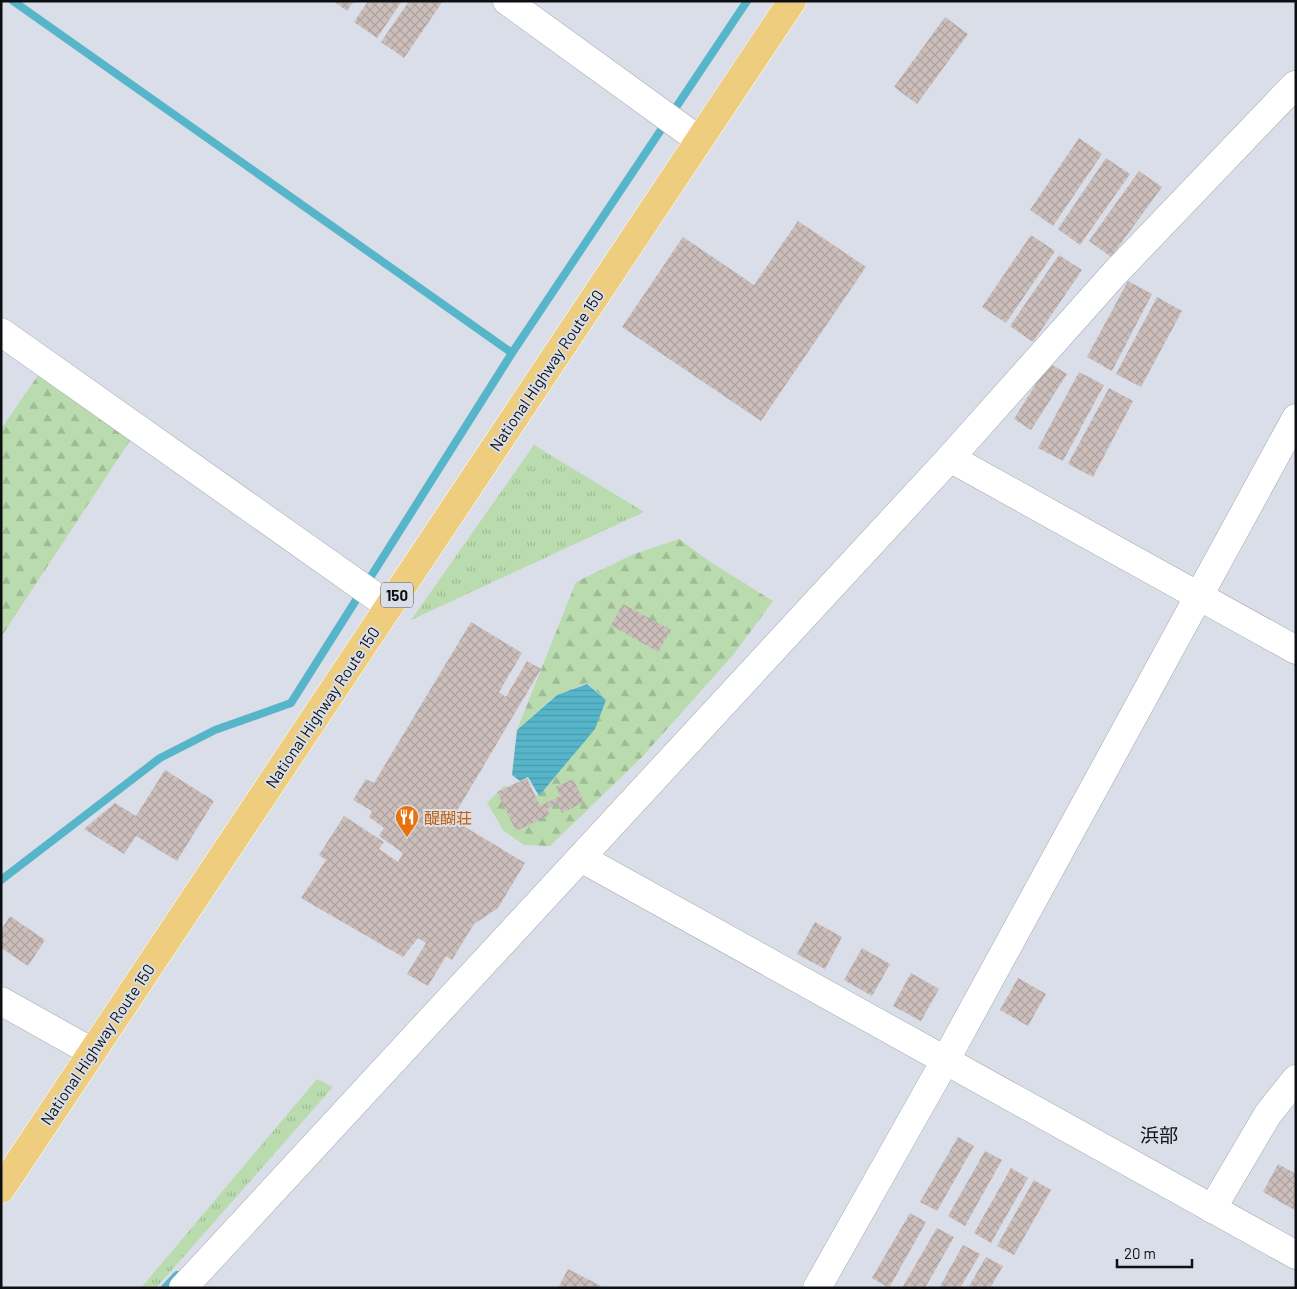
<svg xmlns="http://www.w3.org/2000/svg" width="1297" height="1289" font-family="Barlow,'Noto Sans JP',sans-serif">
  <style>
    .grass { fill: url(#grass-tufts) }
    .forest { fill: url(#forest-firs) }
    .water { fill: url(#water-rules) }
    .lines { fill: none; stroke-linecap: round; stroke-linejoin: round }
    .stream { stroke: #57b5ca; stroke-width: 8 }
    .building { fill: url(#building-cross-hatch) }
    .minor-casing { stroke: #a3a9b2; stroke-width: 29 }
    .highway-casing { stroke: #fff; stroke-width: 29 }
    .minor { stroke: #fff; stroke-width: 28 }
    .highway { stroke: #eecd7f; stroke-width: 28 }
    .labels { text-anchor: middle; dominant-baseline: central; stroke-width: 4; stroke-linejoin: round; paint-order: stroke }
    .shield { fill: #d9dee9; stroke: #4a4d52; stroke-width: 1 }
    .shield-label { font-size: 15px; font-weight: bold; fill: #0d0f12 }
    .street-label { font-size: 16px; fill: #0d0f12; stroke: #d9dee9 }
    .food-label { font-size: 16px; fill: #c56008; stroke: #d9dee9; text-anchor: start }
    .quarter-label { font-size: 19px; fill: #0d0f12; stroke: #d9dee9 }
  </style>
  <defs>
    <pattern id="grass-tufts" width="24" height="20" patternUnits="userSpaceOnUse" patternTransform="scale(1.25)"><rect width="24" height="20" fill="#badbae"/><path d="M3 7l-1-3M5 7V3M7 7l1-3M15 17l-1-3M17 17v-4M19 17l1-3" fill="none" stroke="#9fbb95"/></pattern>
    <pattern id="forest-firs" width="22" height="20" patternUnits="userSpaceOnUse" patternTransform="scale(1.25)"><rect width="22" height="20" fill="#badbae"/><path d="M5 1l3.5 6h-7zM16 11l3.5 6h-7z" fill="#9fbb95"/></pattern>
    <pattern id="water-rules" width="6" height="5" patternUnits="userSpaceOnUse" patternTransform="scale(1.25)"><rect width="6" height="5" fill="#57b5ca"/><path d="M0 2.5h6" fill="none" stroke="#4b9aac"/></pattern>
    <pattern id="building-cross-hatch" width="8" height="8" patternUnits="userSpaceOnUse" patternTransform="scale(1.25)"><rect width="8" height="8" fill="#cbbebb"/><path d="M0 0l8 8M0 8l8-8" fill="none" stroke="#ada2a0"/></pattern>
  </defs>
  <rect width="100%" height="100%" fill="#d9dee9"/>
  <g class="grass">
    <polygon points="534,445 644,512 411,620"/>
    <polygon points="317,1079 333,1087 156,1288 141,1288"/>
  </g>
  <g class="forest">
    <polygon points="41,371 133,436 1,637 1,429"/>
    <path d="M679,539L709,561L773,601L733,655L642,757L550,846L524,845L504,831L487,803L504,786L539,796C563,768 593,735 606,700L587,683L555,696L517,730L576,582L634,554Z"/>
  </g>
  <polygon class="water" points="587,684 606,700 595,729 539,796 528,777 520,781 512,775 517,730 557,695"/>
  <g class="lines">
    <g class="stream">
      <polyline points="13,1 512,353"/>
      <polyline points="1,880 160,758 215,730 291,703 512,353 747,1"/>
      <polyline points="165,1288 177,1275"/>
    </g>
  </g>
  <g class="building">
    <polygon points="333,1 354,1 347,11"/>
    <polygon points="368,1 402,1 377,38 354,22"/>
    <polygon points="409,1 443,1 404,58 381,42"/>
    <polygon points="945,17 968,34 917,104 894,87"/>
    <polygon points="1079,138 1102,154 1053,226 1030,210"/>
    <polygon points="1106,158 1130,174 1080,245 1058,229"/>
    <polygon points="1139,171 1162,187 1111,257 1089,241"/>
    <polygon points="798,221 866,267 761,421 622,327 683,237 754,285"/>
    <polygon points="1031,235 1055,251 1006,323 982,307"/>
    <polygon points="1059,255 1082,270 1033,342 1010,326"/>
    <polygon points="1128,281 1152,294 1112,371 1087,357"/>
    <polygon points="1157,297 1182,311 1141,387 1116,374"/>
    <polygon points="1049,363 1067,374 1031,430 1014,419"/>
    <polygon points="1079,372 1104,385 1063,461 1038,448"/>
    <polygon points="1109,388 1133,401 1093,477 1068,464"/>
    <polygon points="623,604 671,630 658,652 611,625"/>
    <polygon points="471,622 522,653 499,692 506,697 527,661 541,669 452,819 525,863 498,908 474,924 452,960 446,956 428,986 407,974 426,943 418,938 403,957 301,898 326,860 319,855 344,816 384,842 379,849 398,862 403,853 379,836 384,828 369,817 372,811 353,800 366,779 374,783"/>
    <polygon points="165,770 214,801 177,861 136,836 124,854 84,829 115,803 136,816"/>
    <polygon points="527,778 540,806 560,796 556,787 573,779 584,802 562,813 558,804 547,809 550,815 516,831 497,792"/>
    <polygon points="10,916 45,940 28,966 1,948 1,930"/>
    <polygon points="815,922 842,937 825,969 797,954"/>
    <polygon points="862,948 890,964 872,996 844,980"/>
    <polygon points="911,973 939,989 921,1021 893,1006"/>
    <polygon points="1018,978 1046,994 1028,1026 1000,1010"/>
    <polygon points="958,1137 974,1146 937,1211 920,1202"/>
    <polygon points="985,1151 1002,1160 965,1226 948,1216"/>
    <polygon points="1278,1164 1296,1174 1296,1211 1263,1192"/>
    <polygon points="1011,1168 1028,1178 991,1243 974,1233"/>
    <polygon points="1034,1180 1051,1190 1014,1255 997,1246"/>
    <polygon points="910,1213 926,1222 889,1288 872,1278"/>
    <polygon points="937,1228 954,1237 925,1288 902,1288"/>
    <polygon points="963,1245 980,1254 960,1288 939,1288"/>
    <polygon points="986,1257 1003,1266 990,1288 968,1288"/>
    <polygon points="568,1269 601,1286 600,1288 558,1288"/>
  </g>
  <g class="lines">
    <g class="minor-casing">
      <g id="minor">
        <polyline points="507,1 699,140"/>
        <polyline points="1,332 389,606"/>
        <polyline points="950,458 1296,650"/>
        <polyline points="581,858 1296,1255"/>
        <polyline points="1,1001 92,1052"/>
        <polyline points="1212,1209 1268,1114 1296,1079"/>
        <polyline points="183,1288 950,458 1115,273 1295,85 1296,86"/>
        <polyline points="817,1288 945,1061 1296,418"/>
      </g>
    </g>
    <g class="highway-casing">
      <polyline id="highway" points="1,1189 792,1"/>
    </g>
    <use href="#minor" class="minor"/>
    <use href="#highway" class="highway"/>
  </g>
  <defs>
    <g id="restaurant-pin" transform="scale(1.25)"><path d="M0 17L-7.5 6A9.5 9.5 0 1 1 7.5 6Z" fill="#e8710a" stroke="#d9dee9"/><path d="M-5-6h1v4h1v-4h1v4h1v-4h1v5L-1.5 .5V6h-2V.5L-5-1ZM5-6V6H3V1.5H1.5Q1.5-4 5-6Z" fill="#fff"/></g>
  </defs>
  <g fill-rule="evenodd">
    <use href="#restaurant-pin" x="407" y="817"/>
  </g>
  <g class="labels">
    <rect class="shield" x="381" y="582.5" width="32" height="25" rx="4"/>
    <g class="shield-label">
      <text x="397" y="595">150</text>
    </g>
    <g class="street-label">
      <text transform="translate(546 370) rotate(-56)">National Highway Route 150</text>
      <text transform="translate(322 707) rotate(-56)">National Highway Route 150</text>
      <text transform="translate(97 1044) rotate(-56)">National Highway Route 150</text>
    </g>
    <g class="food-label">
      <text x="424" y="817">醍醐荘</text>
    </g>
    <g class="quarter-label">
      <text x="1159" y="1134">浜部</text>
    </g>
  </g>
  <rect width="1297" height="1289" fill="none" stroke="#0d0f12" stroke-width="5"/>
  <path d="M1117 1259v8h75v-8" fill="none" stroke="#0d0f12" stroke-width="2.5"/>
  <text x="1124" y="1259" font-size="15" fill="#0d0f12" stroke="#d9dee9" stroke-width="4" paint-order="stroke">20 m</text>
</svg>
